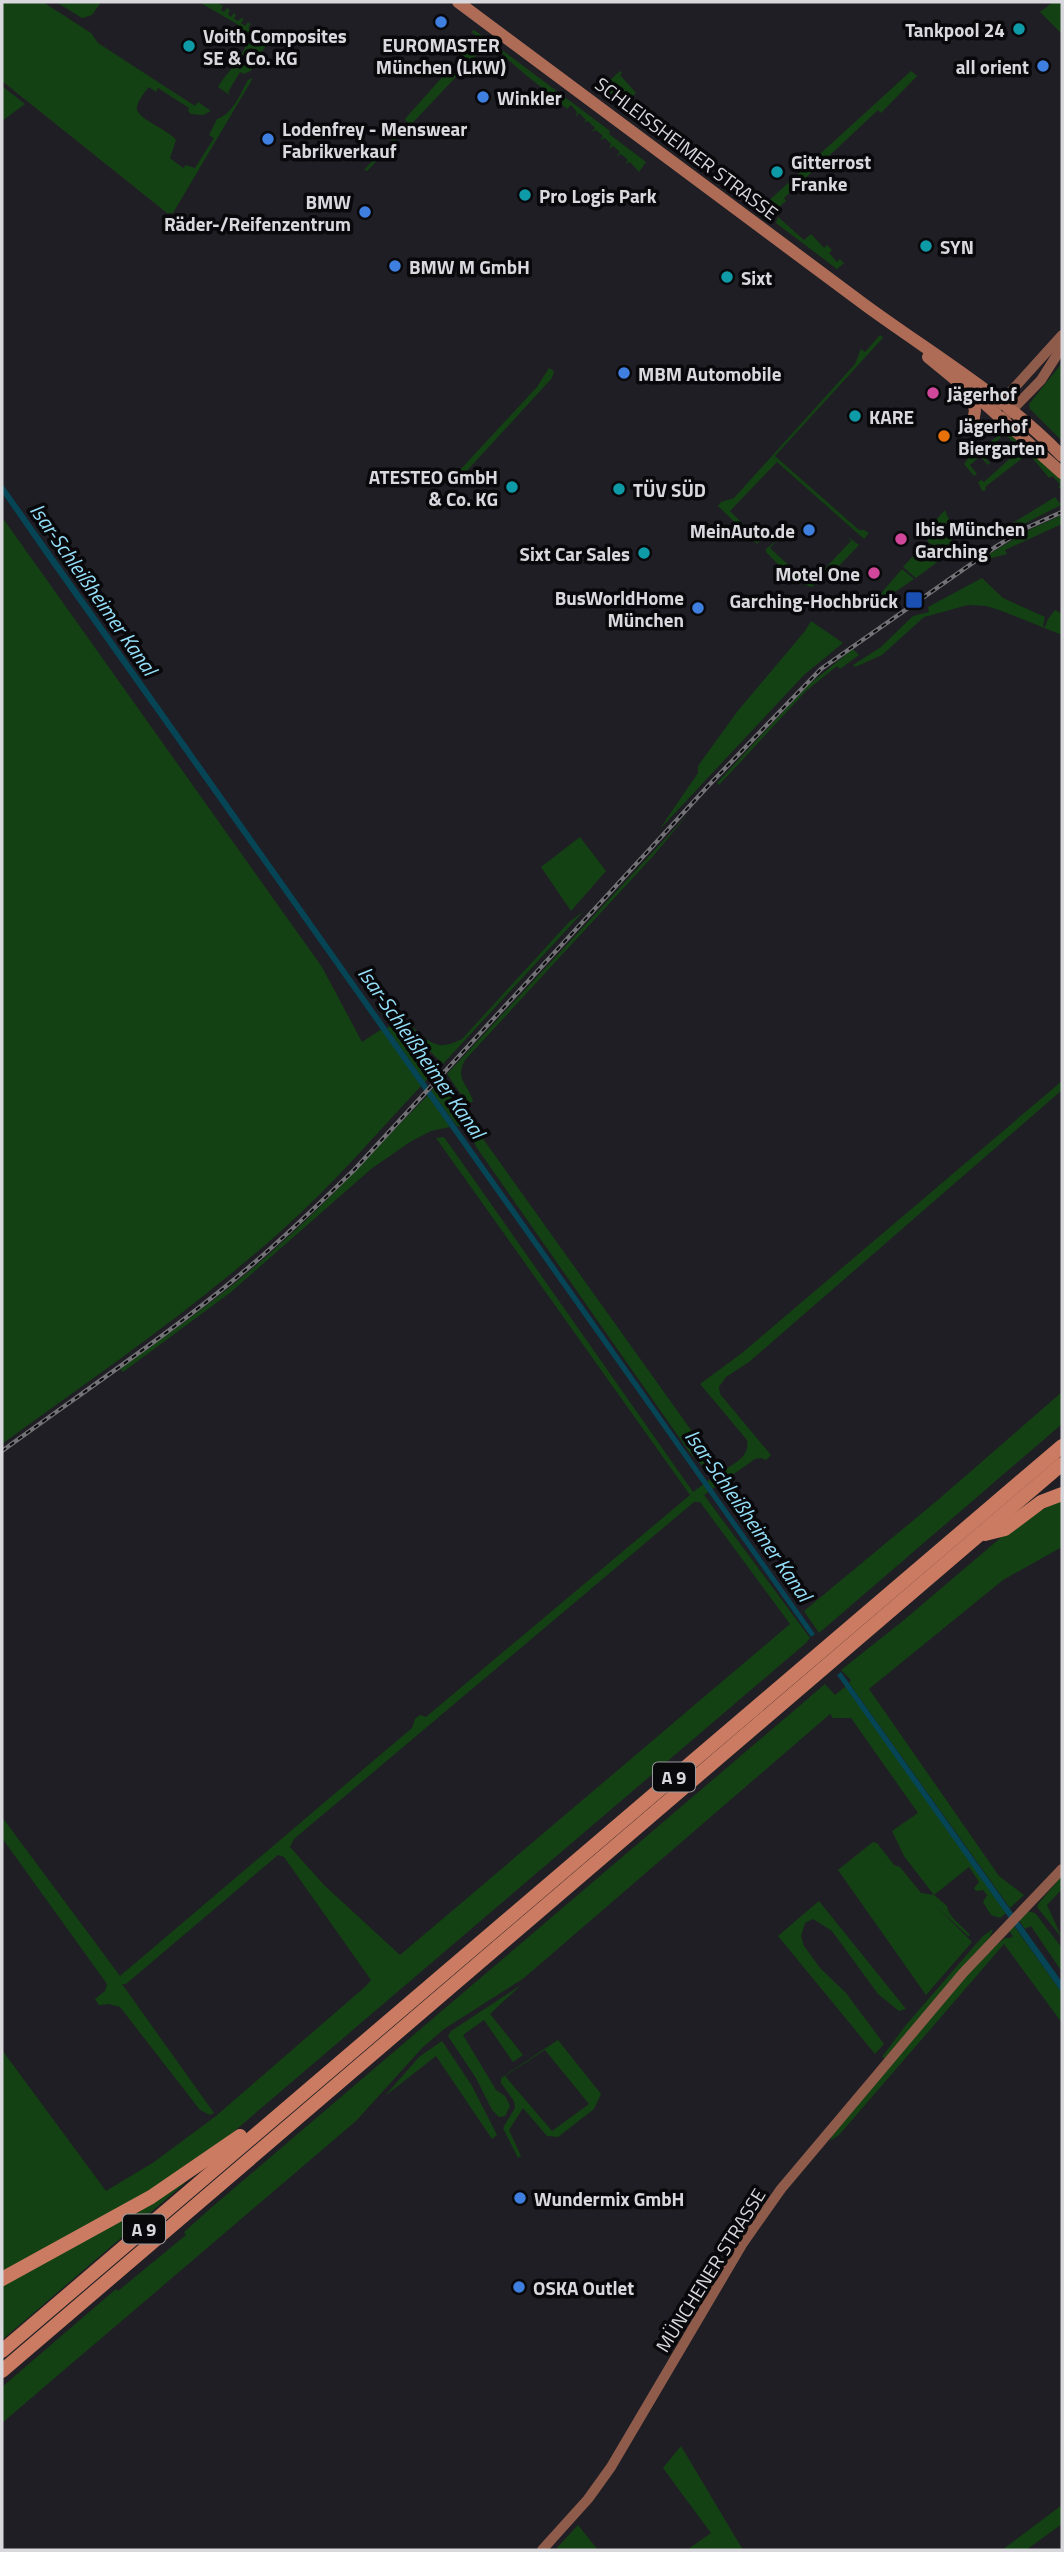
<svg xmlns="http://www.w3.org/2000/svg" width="1064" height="2552" font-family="'Titillium Web',sans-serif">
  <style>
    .green { fill: #144114; fill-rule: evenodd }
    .water { fill: #064556 }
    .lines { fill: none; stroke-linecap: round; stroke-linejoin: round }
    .secondary { stroke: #8f5c4b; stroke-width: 10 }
    .primary { stroke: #ae6c56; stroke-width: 12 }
    .motorway { stroke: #cb7b61; stroke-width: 14 }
    .rail-casing { stroke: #737277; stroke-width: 4.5 }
    .rail { stroke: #09080b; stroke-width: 2; stroke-dasharray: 5; stroke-linecap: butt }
    .shop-dot { fill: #3f7fe0; stroke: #09080b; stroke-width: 2.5 }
    .culture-dot { fill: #0f9aa8; stroke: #09080b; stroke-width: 2.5 }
    .hotel-dot { fill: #d1479c; stroke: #09080b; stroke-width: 2.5 }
    .food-dot { fill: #e8710a; stroke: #09080b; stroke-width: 2.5 }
    .transit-dot { fill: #1a4fb4; stroke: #09080b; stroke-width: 2.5 }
    .labels { text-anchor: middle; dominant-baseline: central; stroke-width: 7; stroke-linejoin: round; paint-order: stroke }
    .shield { fill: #09080b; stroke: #9b9a9e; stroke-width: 2 }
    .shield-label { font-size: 18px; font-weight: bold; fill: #d9d9dd }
    .poi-label { font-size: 19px; font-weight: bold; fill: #d9d9dd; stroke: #09080b; text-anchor: start }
    .street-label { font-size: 19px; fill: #d9d9dd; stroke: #09080b }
    .water-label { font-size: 21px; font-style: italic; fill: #94dff8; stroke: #09080b }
  </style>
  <rect width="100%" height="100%" fill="#1f1e24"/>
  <g class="green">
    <path d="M2,2H43L91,33L98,43L195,106L198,102L211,111L203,115L191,114L188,111L189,108L158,88L156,92L149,87C145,92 139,99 137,106C133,118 170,130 176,140L170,158L183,168L186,165L195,168L214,138L209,135L217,119C233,114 240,94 248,80L253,78L173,213H167L2,81Z"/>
    <polygon points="56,2 101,2 92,15 82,18"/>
    <path d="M199,2H217L223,6L221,10L224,12L227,8L230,10L228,14L231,17L234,13L236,15L234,19L238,21L241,18L244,19L241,23L245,26L248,22L251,24L248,28L252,30L255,27L257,28L255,32L259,35L262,31L265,34L263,37L266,40L269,36L272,38L253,63L252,70L244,74L240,72L228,92L231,96L218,87C227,71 250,53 246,34L237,24Z"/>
    <polygon points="1053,2 1062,2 1062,34 1040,12"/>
    <polygon points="474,30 490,41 367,171 364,170 408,123 405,119 478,37 471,32"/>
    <path d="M498,47L610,131L609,134L646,162L639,172L630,162L625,164L628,160L621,154L616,156L620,152L613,146L609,149L611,144L605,138L600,140L603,136L596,130L591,132L595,128L588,121L583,123L586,120L579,113L576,117L577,112L571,105L567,109C552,94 504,61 498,47Z"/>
    <polygon points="620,71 622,73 620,75 636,93 620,107 598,91"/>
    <polygon points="911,71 917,76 881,113 878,110 784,198 786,201 768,216 763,214 763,206"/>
    <polygon points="2,86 25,104 2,121"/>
    <polygon points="778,217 804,240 811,234 824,248 827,245 832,250 829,253 837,262 840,259 844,263 837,269 776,223"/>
    <polygon points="880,335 883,337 881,340 775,456 859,530 864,530 869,533 864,539 777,462 730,511 760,541 757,544 718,506 721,502 734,498 855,364 861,349 865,352"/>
    <polygon points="1062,363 1062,441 1030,409 1029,404"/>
    <polygon points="549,368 554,371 552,378 463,475 453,475 451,472 456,467 460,470 537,387"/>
    <polygon points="1008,433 1061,478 1062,487 1058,489 1060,484 1052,476 1049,478 1030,455 1025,456 985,487 986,490 982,491 978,482 981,480 984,482 1016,453 1013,450 1017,446 1005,434"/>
    <polygon points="1000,435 1001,437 995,443 1002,452 1000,454 992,445 982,454 990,463 988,465 980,456 970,465 977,474 974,476 964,464 971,454"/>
    <polygon points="1055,497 1061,505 1002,535 1000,531"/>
    <path d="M945,510C952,527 957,541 945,556L927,541L929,538L924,533Z"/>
    <polygon points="1062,515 1062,524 1005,550 1007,554 988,559 986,556 1029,530"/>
    <path d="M2,517L322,967L362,1042L382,1029L421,1086C376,1134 332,1186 281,1231C194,1309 97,1375 2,1444Z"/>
    <path d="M848,537L859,545L839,566L812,587C795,583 779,565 766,552V549L777,540L770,548L799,575L803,571L809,577L813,574L817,577L851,541Z"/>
    <polygon points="925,543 944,557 916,578 903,567"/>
    <polygon points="902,569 914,579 882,601 877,598"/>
    <polygon points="982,578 1003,598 1045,617 1043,626 1045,627 1048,619 1055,610 1062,614 1062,635 1002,611 986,606 968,605 924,617 882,655 855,667 853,665 881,647 913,616 929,612 928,607"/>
    <polygon points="811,621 843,643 804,675 659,830 698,773 698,766 737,712 805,631"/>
    <polygon points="853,649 859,655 840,669 837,666 806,691 719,785 717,783 807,686"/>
    <path d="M689,813L654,855L465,1060C454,1080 469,1084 473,1102L467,1103L447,1074Z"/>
    <polygon points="580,837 606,871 571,911 541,867"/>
    <path d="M583,912L443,1064L405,1027L410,1025C430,1041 435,1053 462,1039L569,922Z"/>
    <polygon points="391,1025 396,1031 399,1027 415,1042 438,1068 425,1082 387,1028"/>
    <polygon points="444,1076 456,1094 467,1121 462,1127 457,1126 431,1091"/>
    <path d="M1062,1081V1090L749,1362L726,1377L719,1387L720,1394L771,1455L766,1460L761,1458L755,1459L704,1495L810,1638L806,1643L231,2134L152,2189L2,2272V2050L106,2191L154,2162L216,2116L366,1986L371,1980L284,1857L278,1855L126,1984H122L214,2113L210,2115L200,2110L120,2007L109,2004L99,2005L95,1999L105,1991L107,1984L2,1838V1817L120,1976L412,1728L415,1719L420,1715L426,1717L690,1495L436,1138L444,1137L693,1492L713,1477L690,1453L477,1148L473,1140H479L476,1129L721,1472C734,1463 750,1458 747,1440L700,1384L742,1353ZM694,1502H700L790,1624L400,1955L324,1885L290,1847L294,1839Z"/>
    <path d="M428,1095L450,1127L431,1131L410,1142L371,1169L231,1292L123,1372L120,1369C178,1327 237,1285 289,1236C338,1192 381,1142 428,1095Z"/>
    <polygon points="1062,1392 1062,1424 819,1633 804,1611 939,1499"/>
    <polygon points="1062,1499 1062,1547 1003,1580 869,1689 999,1876 1024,1895 1010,1908 849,1683 851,1680 841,1670 904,1620 1018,1523"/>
    <polygon points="825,1684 835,1695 846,1686 1006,1913 1000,1918 991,1915 983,1902 987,1895 983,1890 976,1891 974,1888 979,1882 969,1867 934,1895 904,1856 892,1831 918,1813 851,1718 833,1718 830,1714 524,1978 444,2029 422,2048 356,2121 2,2423 2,2387 116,2289 118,2291 186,2235 184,2232 212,2207"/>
    <path d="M873,1842L877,1843L894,1865L900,1867L921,1893L934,1895L947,1906C948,1917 963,1926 970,1935L968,1936L935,1905L972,1942L926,1995L838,1870Z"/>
    <polygon points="1062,1876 1062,1889 1047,1905 1062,1938 1037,1907 1038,1904"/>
    <polygon points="819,1901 906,2009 899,2011 878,1994 832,1931 813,1919 805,1923 801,1936 804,1946 820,1968 846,1993 884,2044 875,2054 778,1936"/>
    <polygon points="1027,1911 1035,1913 1062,1948 1062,1972 1031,1926 1025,1929 1019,1920"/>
    <polygon points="1014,1926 1062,1993 1062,2023 1004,1944 839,2135 830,2141 834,2132 985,1954 1005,1938 1010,1938 1013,1936 1009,1931"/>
    <polygon points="993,1929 990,1937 885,2058 882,2057 906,2025 983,1936"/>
    <polygon points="521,1985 490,2014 523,2055 513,2062 484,2020 463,2035 496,2090 505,2096 510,2106 505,2116 499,2117 492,2110 476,2078 448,2036 451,2031"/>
    <path d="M558,2040L601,2094L594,2109L558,2137L547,2136L523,2108L509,2130L521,2156L518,2158L503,2128L515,2108L514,2101L501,2083V2078ZM545,2050L589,2104L552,2131L505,2076Z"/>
    <polygon points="442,2041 472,2086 497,2135 492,2139 436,2056 385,2096 419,2057"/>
    <polygon points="184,2182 185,2183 2,2340 2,2284"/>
    <polygon points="681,2446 743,2550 687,2550 711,2533 663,2468"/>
    <polygon points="1062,2505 1062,2524 1026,2550 1002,2550"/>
    <polygon points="578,2525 598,2550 555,2550"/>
  </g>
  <g class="water">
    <polygon points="2,483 815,1634 811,1637 47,558 2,493"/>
    <polygon points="841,1672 1062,1982 1062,1993 837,1675"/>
  </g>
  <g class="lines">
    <g class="secondary">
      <polyline points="996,408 1062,335"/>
      <polyline points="1007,415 1041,380 1062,347"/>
      <polyline points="542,2550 588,2499 611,2467 743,2243 781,2189 963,1973 1062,1869"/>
    </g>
    <g class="primary">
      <path d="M458,2C593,104 730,203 865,305C932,354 1004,396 1062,456"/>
      <polyline points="928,357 984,403 1062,473"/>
      <polyline points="969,390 975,410 972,430"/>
    </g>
    <g class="motorway">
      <polyline points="985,1534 1005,1529 1041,1502 1062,1494"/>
      <polyline points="2,2279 151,2197 240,2136"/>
      <polyline points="2,2351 1062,1446"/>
      <polyline points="2,2371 1062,1464"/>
    </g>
    <g class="rail-casing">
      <path id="rail" d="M2,1451C84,1391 170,1334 248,1268C285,1237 319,1204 354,1170L709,785L821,669L994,548L1024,529L1062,512"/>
    </g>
    <use href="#rail" class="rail"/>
  </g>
  <g class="shop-dot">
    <circle cx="441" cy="22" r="7"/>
    <circle cx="1043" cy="66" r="7"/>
    <circle cx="483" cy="97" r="7"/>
    <circle cx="268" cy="139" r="7"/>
    <circle cx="365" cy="212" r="7"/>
    <circle cx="395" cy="266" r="7"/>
    <circle cx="624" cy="373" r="7"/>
    <circle cx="809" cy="530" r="7"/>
    <circle cx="698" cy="608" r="7"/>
    <circle cx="520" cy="2198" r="7"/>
    <circle cx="519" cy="2287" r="7"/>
  </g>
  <g class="culture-dot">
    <circle cx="1019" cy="29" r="7"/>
    <circle cx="189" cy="46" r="7"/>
    <circle cx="777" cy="172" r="7"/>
    <circle cx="525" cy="195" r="7"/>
    <circle cx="926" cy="246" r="7"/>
    <circle cx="727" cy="277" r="7"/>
    <circle cx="855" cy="416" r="7"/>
    <circle cx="512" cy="487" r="7"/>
    <circle cx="619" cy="489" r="7"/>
    <circle cx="644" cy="553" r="7"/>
  </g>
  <g class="hotel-dot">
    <circle cx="933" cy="393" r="7"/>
    <circle cx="901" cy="539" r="7"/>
    <circle cx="874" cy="573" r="7"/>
  </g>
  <circle class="food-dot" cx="944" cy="436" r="7"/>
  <rect class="transit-dot" x="905" y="591" width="18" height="18" rx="3.5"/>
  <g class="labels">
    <g class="shield">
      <rect x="653" y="1762.5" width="42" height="29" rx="5"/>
      <rect x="123" y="2214.5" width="42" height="29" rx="5"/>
    </g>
    <g class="shield-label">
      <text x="674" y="1777">A 9</text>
      <text x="144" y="2229">A 9</text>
    </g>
    <g class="poi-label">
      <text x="1005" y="29" text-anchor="end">Tankpool 24</text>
      <text x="203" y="35">Voith Composites<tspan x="203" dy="22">SE &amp; Co. KG</tspan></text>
      <text x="441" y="44" text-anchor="middle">EUROMASTER<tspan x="441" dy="22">München (LKW)</tspan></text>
      <text x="1029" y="66" text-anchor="end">all orient</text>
      <text x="497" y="97">Winkler</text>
      <text x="282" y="128">Lodenfrey - Menswear<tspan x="282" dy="22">Fabrikverkauf</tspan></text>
      <text x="791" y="161">Gitterrost<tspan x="791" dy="22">Franke</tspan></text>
      <text x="539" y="195">Pro Logis Park</text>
      <text x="351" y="201" text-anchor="end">BMW<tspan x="351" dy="22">Räder-/Reifenzentrum</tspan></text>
      <text x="940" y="246">SYN</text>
      <text x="409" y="266">BMW M GmbH</text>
      <text x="741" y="277">Sixt</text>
      <text x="638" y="373">MBM Automobile</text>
      <text x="947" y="393">Jägerhof</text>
      <text x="869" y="416">KARE</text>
      <text x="958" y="425">Jägerhof<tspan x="958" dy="22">Biergarten</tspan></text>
      <text x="498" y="476" text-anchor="end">ATESTEO GmbH<tspan x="498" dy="22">&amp; Co. KG</tspan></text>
      <text x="633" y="489">TÜV SÜD</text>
      <text x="915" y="528">Ibis München<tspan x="915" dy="22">Garching</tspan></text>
      <text x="795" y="530" text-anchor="end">MeinAuto.de</text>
      <text x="630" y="553" text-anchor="end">Sixt Car Sales</text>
      <text x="860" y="573" text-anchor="end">Motel One</text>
      <text x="684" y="597" text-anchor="end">BusWorldHome<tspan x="684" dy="22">München</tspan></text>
      <text x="898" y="600" text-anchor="end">Garching-Hochbrück</text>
      <text x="534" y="2198">Wundermix GmbH</text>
      <text x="533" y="2287">OSKA Outlet</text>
    </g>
    <g class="street-label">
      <text transform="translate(687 148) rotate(37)">SCHLEISSHEIMER STRASSE</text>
      <text transform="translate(710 2270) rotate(-58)">MÜNCHENER STRASSE</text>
    </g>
    <g class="water-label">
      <text transform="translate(94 589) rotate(55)">Isar-Schleißheimer Kanal</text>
      <text transform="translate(422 1052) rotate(55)">Isar-Schleißheimer Kanal</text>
      <text transform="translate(749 1515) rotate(55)">Isar-Schleißheimer Kanal</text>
    </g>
  </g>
  <rect width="1064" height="2552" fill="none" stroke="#d9d9dd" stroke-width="7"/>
</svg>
